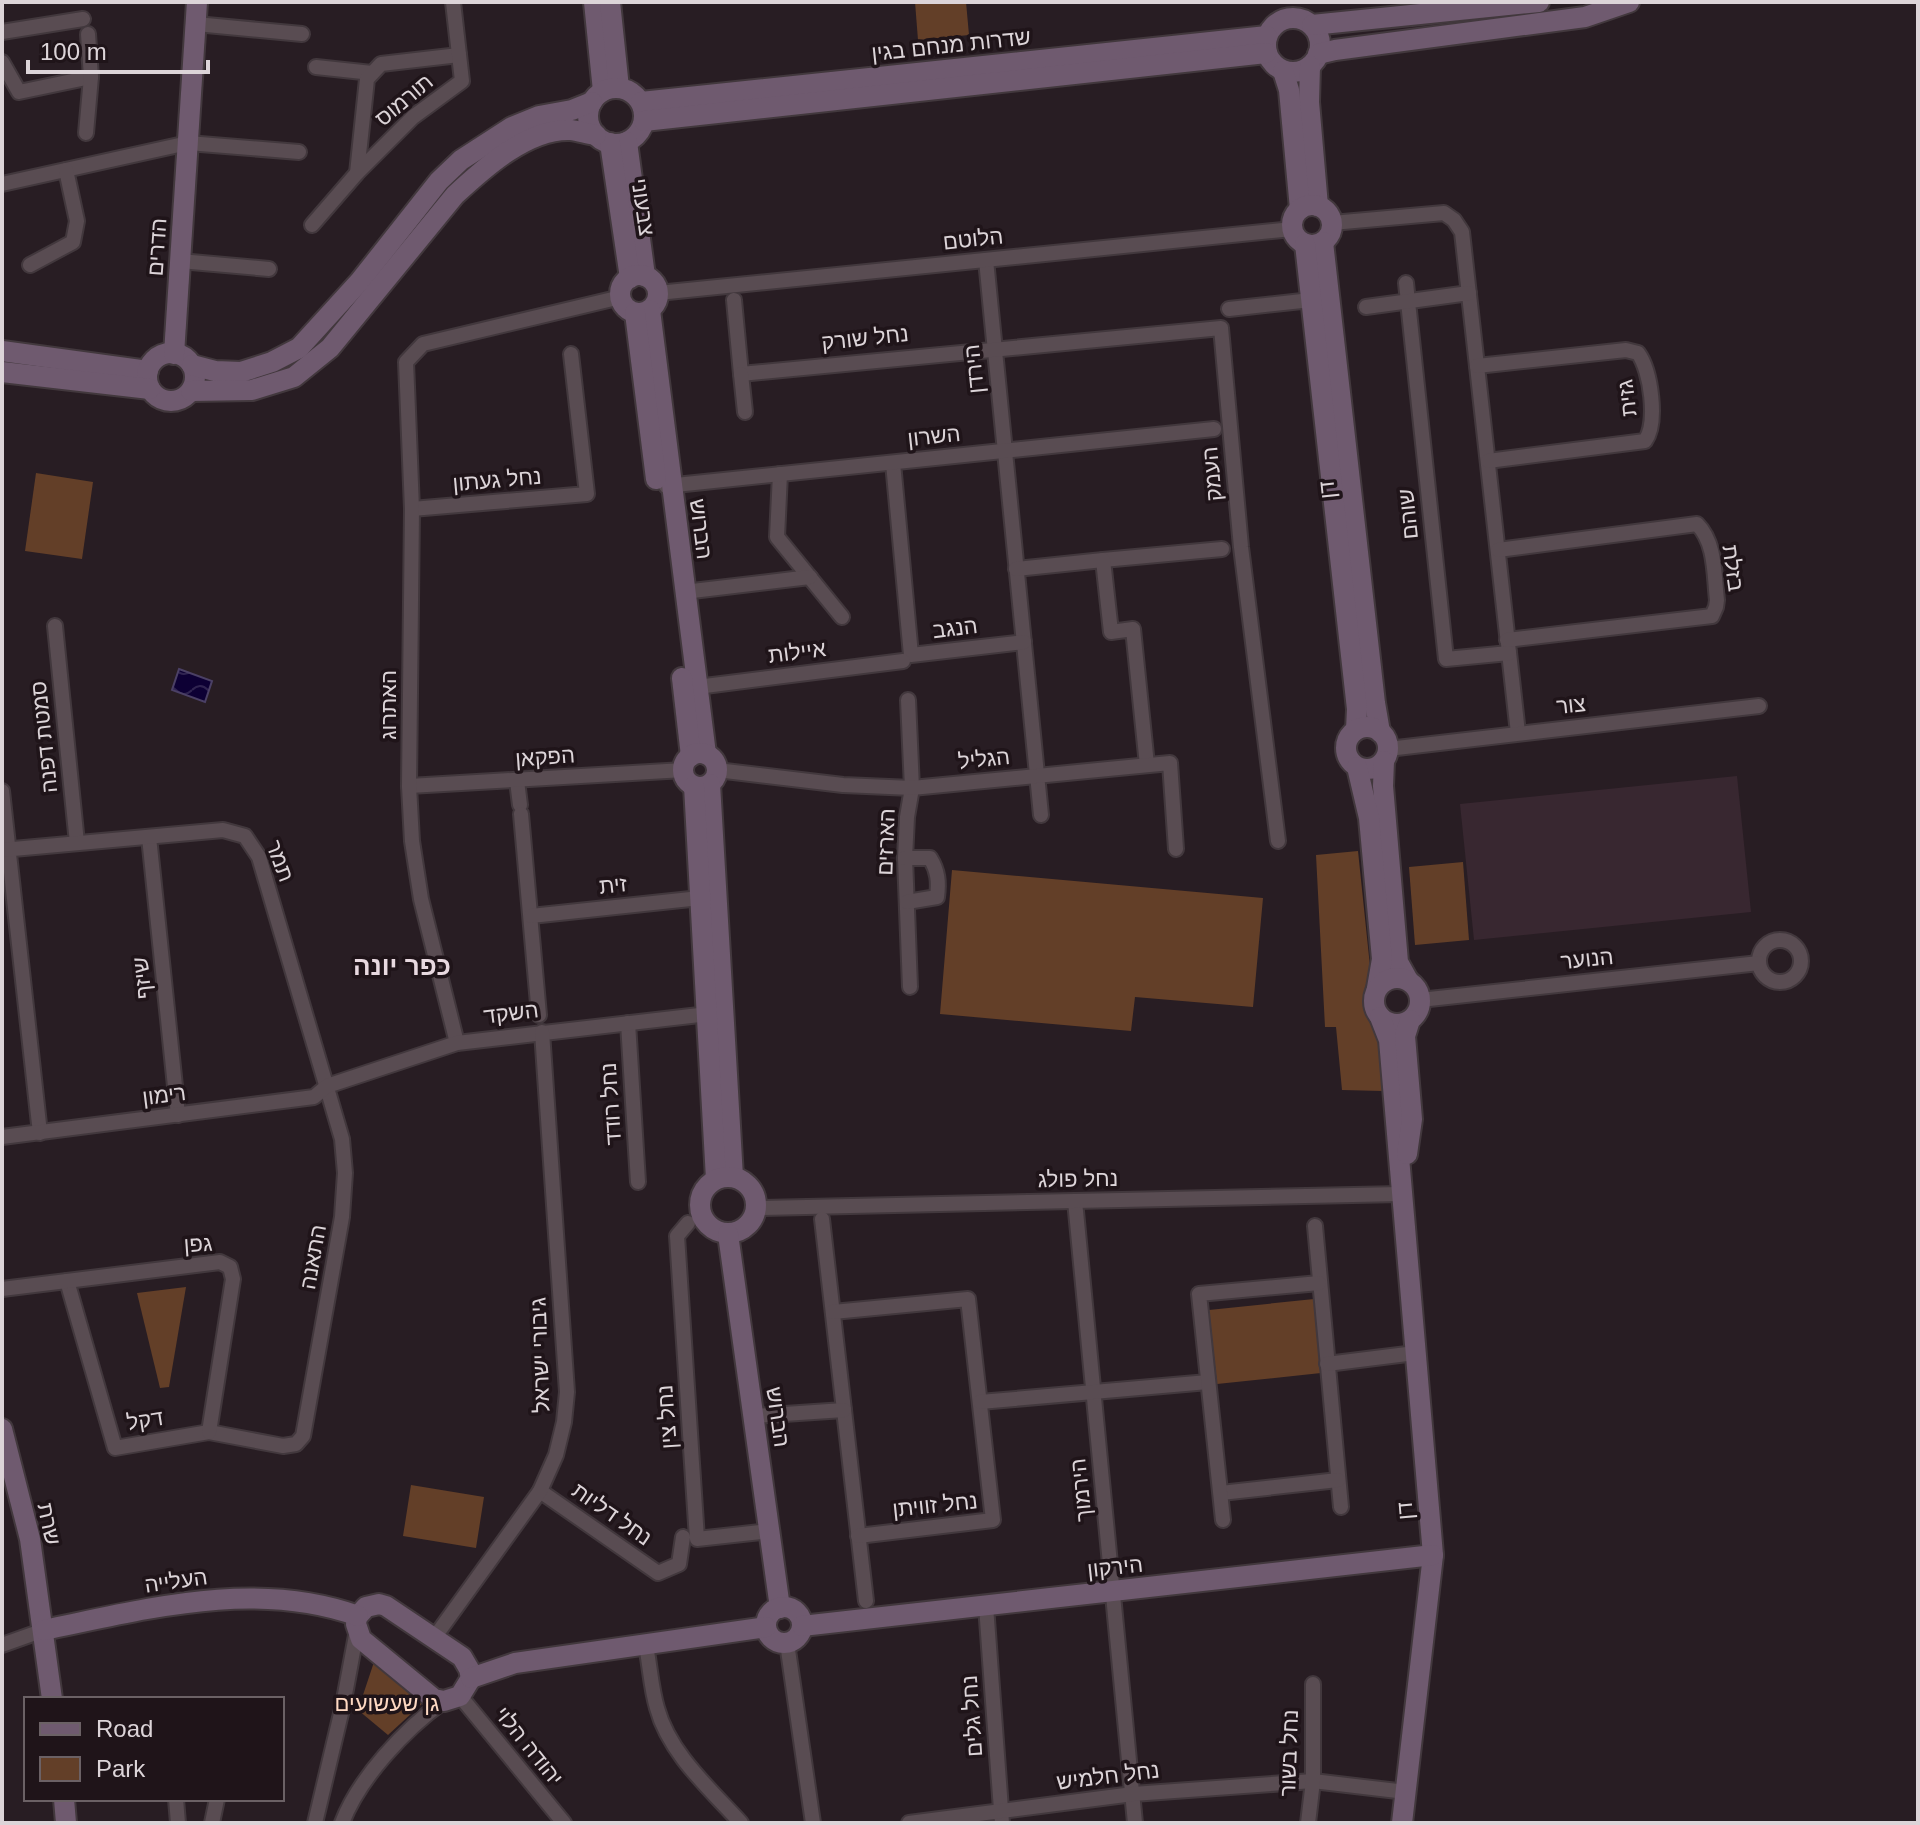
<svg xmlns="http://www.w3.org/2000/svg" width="1920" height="1825" font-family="Helvetica,'Noto Sans Hebrew',sans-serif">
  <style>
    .built { fill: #382730 }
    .park { fill: #633f28 }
    .water { fill: url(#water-waves); stroke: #4b4065; stroke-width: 2 }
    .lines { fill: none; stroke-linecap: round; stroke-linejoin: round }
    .street-casing { stroke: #42383d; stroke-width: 18 }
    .secondary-casing { stroke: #42383d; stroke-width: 24 }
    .street { stroke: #594c52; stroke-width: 14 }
    .secondary { stroke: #6f5a6f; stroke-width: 20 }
    .labels { text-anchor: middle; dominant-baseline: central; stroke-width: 7; stroke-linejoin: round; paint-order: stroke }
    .street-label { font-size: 22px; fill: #dcd4d8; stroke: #1f1419 }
    .park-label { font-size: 22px; fill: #fed9c3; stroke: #1f1419 }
    .quarter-label { font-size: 26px; font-weight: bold; fill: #e8d9e0; stroke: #1f1419 }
  </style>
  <defs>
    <pattern id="water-waves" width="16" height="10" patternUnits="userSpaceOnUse" patternTransform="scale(2)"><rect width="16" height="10" fill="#0d0034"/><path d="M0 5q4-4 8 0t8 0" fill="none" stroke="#302451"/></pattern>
  </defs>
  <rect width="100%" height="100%" fill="#281d23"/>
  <polygon class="built" points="1737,776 1751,912 1474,940 1460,804"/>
  <g class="park">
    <polygon points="915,2 966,2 969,35 918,40"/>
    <polygon points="36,473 93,482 82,559 25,551"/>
    <polygon points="1358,851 1383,1091 1342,1090 1336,1027 1325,1027 1316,855"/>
    <polygon points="1463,862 1469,940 1415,945 1409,867"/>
    <polygon points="952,870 1263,898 1253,1007 1135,997 1131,1031 940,1014"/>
    <polygon points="186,1287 169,1387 160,1388 137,1293"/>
    <polygon points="1314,1299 1321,1373 1217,1384 1209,1310"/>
    <polygon points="411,1485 484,1497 476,1548 403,1536"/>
    <polygon points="374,1662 425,1701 388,1735 358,1710"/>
  </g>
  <polygon class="water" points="179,669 212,681 205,702 172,690"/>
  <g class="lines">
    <g class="street-casing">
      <g id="street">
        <polyline points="196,24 302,34"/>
        <polyline points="2,32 83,19"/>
        <polyline points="2,62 19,92 91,77"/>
        <polyline points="316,67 372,73"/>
        <polyline points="86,133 91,77 88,34"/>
        <polyline points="357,173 367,79 381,64 459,55"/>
        <polyline points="2,184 188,143 299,152"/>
        <polyline points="1332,223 1444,213 1454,220 1462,232 1518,733"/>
        <polyline points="312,225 357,173 413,117 462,81 453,2"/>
        <polyline points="986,260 1041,815"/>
        <polyline points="180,261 269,269"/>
        <polyline points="30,265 73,242 77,221 66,170"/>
        <polyline points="1406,283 1446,659 1509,653"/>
        <polyline points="658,293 1292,229"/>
        <polyline points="734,300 741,374 1221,328 1241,547 1278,841"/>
        <polyline points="1366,307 1469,293"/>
        <polyline points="1229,309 1311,300"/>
        <path d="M1477,366L1626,350L1638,353C1651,371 1658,423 1645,441L1488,461"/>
        <polyline points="741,374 745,412"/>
        <polyline points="893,463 911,655 1024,642"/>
        <polyline points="780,474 777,537 842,617"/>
        <polyline points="666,486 1214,429"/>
        <polyline points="412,509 587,494 571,354"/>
        <path d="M1498,550L1697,524C1716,543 1714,575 1717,600L1716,607L1712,616L1507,640"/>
        <polyline points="1103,560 1222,549"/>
        <polyline points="1016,569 1103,560 1111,632 1133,629 1147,765"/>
        <polyline points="684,592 810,577"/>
        <polyline points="55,626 77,843"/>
        <polyline points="697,687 903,661"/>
        <polyline points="908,700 912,788 907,817 905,858 910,987"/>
        <polyline points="1388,749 1759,706"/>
        <polyline points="717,770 843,785 912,788 1170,763 1176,849"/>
        <polyline points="517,781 520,805"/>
        <polyline points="409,786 684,770"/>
        <polyline points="2,791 40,1133"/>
        <polyline points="521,814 539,1015"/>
        <polyline points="149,837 178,1115"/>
        <polyline points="2,850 223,830 245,836 259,857 342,1139 345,1173 342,1217 303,1436 296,1444 283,1446 209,1432 115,1448 67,1281"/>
        <path d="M905,858H930C938,871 939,882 937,897L907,902"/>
        <polyline points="531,916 700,898"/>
        <circle cx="1780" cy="961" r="21"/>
        <polyline points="1420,1000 1759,963"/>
        <polyline points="628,1023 638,1182"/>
        <polyline points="457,1043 421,899 412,841 409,786 412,509 406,362 423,344 621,297"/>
        <polyline points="2,1137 314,1097 327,1086 457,1043 708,1014"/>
        <polyline points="1075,1201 1135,1823"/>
        <polyline points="757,1208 1401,1194"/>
        <polyline points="822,1219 866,1601"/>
        <polyline points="688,1223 677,1236 697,1539 770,1531"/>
        <polyline points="1315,1226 1341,1507"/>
        <polyline points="2,1289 220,1262 230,1267 233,1279 209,1432"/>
        <polyline points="833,1312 968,1299 993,1520 858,1536"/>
        <polyline points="1327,1364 1415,1353"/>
        <polyline points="980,1402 1208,1382"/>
        <polyline points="754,1416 844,1410"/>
        <polyline points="540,1491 658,1573 679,1564 683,1537"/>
        <polyline points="1221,1493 1338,1480"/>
        <polyline points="1223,1520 1199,1294 1319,1283"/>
        <polyline points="986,1606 1002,1823"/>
        <polyline points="434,1638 540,1491 556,1455 564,1422 567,1392 542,1032"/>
        <polyline points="787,1643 813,1823"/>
        <polyline points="2,1645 44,1630"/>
        <path d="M646,1646C650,1666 651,1688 657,1708C669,1753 710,1789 741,1823"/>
        <polyline points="460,1696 564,1823"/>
        <polyline points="176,1799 178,1823"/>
        <polyline points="212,1823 217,1799"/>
        <polyline points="315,1823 343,1705 357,1630"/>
        <path d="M342,1823C359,1778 405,1729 444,1701"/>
        <polyline points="909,1823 1133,1794 1313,1781 1406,1792"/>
        <polyline points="1308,1823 1313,1781 1313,1684"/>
      </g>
    </g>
    <g class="secondary-casing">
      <g id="secondary">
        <polyline points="594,2 603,91"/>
        <polyline points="610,2 619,88"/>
        <circle cx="1293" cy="45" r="27"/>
        <polyline points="1312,25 1539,2"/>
        <polyline points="1318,54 1335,50 1585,17 1629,2"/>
        <polyline points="1310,66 1309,102 1318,206"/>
        <polyline points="1283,71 1289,90 1300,209"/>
        <circle cx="616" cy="116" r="28"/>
        <polyline points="641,102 1267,36"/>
        <polyline points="644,121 1266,53"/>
        <polyline points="627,142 645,276"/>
        <polyline points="610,143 630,278"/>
        <circle cx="1312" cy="225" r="20"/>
        <polyline points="1323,242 1375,703 1380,732"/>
        <polyline points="1305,244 1357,709 1356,730"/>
        <circle cx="639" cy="294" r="19"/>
        <polyline points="650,310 706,754"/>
        <polyline points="635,313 656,479"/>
        <polyline points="2,351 148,371"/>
        <circle cx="171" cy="377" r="24"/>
        <polyline points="174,354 197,2"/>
        <polyline points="192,365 215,371 241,372 272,362 299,348 360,281 439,181 461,160 512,127 539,116 572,110 592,102"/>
        <polyline points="2,372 150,389"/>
        <path d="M191,391L252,390L294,377L330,348L455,195C484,168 528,128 571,130C579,131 588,134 596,135"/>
        <polyline points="682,678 691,756"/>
        <circle cx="1367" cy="748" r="21"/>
        <circle cx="700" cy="770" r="17"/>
        <polyline points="1384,761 1383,786 1398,962 1408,980"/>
        <polyline points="1357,767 1369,818 1382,959 1377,988"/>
        <polyline points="710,784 733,1177"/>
        <polyline points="694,786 716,1179"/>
        <circle cx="1397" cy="1001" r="23"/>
        <polyline points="1380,1017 1389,1040 1433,1555 1402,1823"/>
        <polyline points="1407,1154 1412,1119 1405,1036 1410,1020"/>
        <circle cx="728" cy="1205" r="28"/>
        <polyline points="728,1234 780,1608"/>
        <polyline points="2,1429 30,1539 52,1699"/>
        <polygon points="379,1604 386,1606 462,1657 469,1669 471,1678 460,1696 444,1701 434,1699 361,1639 356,1624 357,1617 366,1607"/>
        <circle cx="784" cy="1625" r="18"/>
        <polyline points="802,1626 1433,1555"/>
        <path d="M44,1630C147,1609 255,1579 358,1616"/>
        <polyline points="471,1678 515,1663 766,1627"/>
        <polyline points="64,1799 66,1823"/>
      </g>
    </g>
    <use href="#street" class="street"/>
    <use href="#secondary" class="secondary"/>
  </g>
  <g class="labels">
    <g class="street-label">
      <text transform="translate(951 45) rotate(-6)">שדרות מנחם בגין</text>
      <text transform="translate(404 100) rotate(-40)">תורמוס</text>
      <text transform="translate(643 207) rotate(82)">צבעוני</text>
      <text transform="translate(973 239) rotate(-6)">הלוטם</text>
      <text transform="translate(157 247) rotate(-86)">הדרים</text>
      <text transform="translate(865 338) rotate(-6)">נחל שורק</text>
      <text transform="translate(974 369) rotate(-96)">הירדן</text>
      <text transform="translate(1627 398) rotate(-97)">גזית</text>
      <text transform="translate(934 436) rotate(-6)">השרון</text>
      <text transform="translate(1212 474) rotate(-95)">העמק</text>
      <text transform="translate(497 480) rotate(-5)">נחל געתון</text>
      <text transform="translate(1327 490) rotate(-96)">דן</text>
      <text transform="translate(1408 514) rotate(-96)">שוהם</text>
      <text transform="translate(701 529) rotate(83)">הברוש</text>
      <text transform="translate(1733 568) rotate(82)">בזלת</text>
      <text transform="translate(955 628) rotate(-7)">הנגב</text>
      <text transform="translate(797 652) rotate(-7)">איילות</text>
      <text transform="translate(388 705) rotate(-90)">האתרוג</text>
      <text transform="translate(1571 705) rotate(-6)">צור</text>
      <text transform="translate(44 737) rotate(-96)">סמטת דפנה</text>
      <text transform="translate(545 757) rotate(-4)">הפקאן</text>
      <text transform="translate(984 759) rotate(-6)">הגליל</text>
      <text transform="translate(886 842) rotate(-88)">הארזים</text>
      <text transform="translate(280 861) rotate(69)">תמר</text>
      <text transform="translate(613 885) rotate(-6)">זית</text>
      <text transform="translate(1587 959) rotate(-6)">הנוער</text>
      <text transform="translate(142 978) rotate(-96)">שיזף</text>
      <text transform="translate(511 1013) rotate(-7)">השקד</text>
      <text transform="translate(164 1095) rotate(-7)">רימון</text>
      <text transform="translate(611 1104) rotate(-94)">נחל רודד</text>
      <text transform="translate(1078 1179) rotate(-1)">נחל פולג</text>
      <text transform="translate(198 1244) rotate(-4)">גפן</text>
      <text transform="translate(313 1257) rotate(-80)">התאנה</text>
      <text transform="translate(540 1355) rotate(-92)">גיבורי ישראל</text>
      <text transform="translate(667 1417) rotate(-94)">נחל צין</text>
      <text transform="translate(778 1417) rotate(82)">הברוש</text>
      <text transform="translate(145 1420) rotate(-9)">דקל</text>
      <text transform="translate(1081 1490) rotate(-96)">הירמוך</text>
      <text transform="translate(935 1505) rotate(-6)">נחל זוויתן</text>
      <text transform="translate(1405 1511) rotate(-95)">דן</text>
      <text transform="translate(612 1514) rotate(35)">נחל דליות</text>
      <text transform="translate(49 1524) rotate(78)">שרת</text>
      <text transform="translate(1115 1567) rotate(-6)">הירקון</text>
      <text transform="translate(176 1581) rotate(-8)">העלייה</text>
      <text transform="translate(972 1716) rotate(-94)">נחל גלים</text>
      <text transform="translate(529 1746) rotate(51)">יהודה הלוי</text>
      <text transform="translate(1289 1753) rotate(-88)">נחל בשור</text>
      <text transform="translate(1108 1776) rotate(-7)">נחל חלמיש</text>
    </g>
    <g class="park-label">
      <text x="387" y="1703">גן שעשועים</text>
    </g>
    <g class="quarter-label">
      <text x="402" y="966">כפר יונה</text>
    </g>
  </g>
  <rect width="1920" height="1825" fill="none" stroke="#dcd4d8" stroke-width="8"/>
  <rect x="24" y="1697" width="260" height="104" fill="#1f1419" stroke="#6b6165" stroke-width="2"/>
  <rect x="40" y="1723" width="40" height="12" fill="#6f5a6f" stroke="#6b6165" stroke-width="2"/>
  <text x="96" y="1737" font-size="24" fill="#dcd4d8">Road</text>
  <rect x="40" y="1757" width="40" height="24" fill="#633f28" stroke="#6b6165" stroke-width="2"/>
  <text x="96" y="1777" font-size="24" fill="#dcd4d8">Park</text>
  <path d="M28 60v12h180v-12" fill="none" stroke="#dcd4d8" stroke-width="4"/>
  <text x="40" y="60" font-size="24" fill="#dcd4d8" stroke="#1f1419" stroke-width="6" paint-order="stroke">100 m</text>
</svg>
